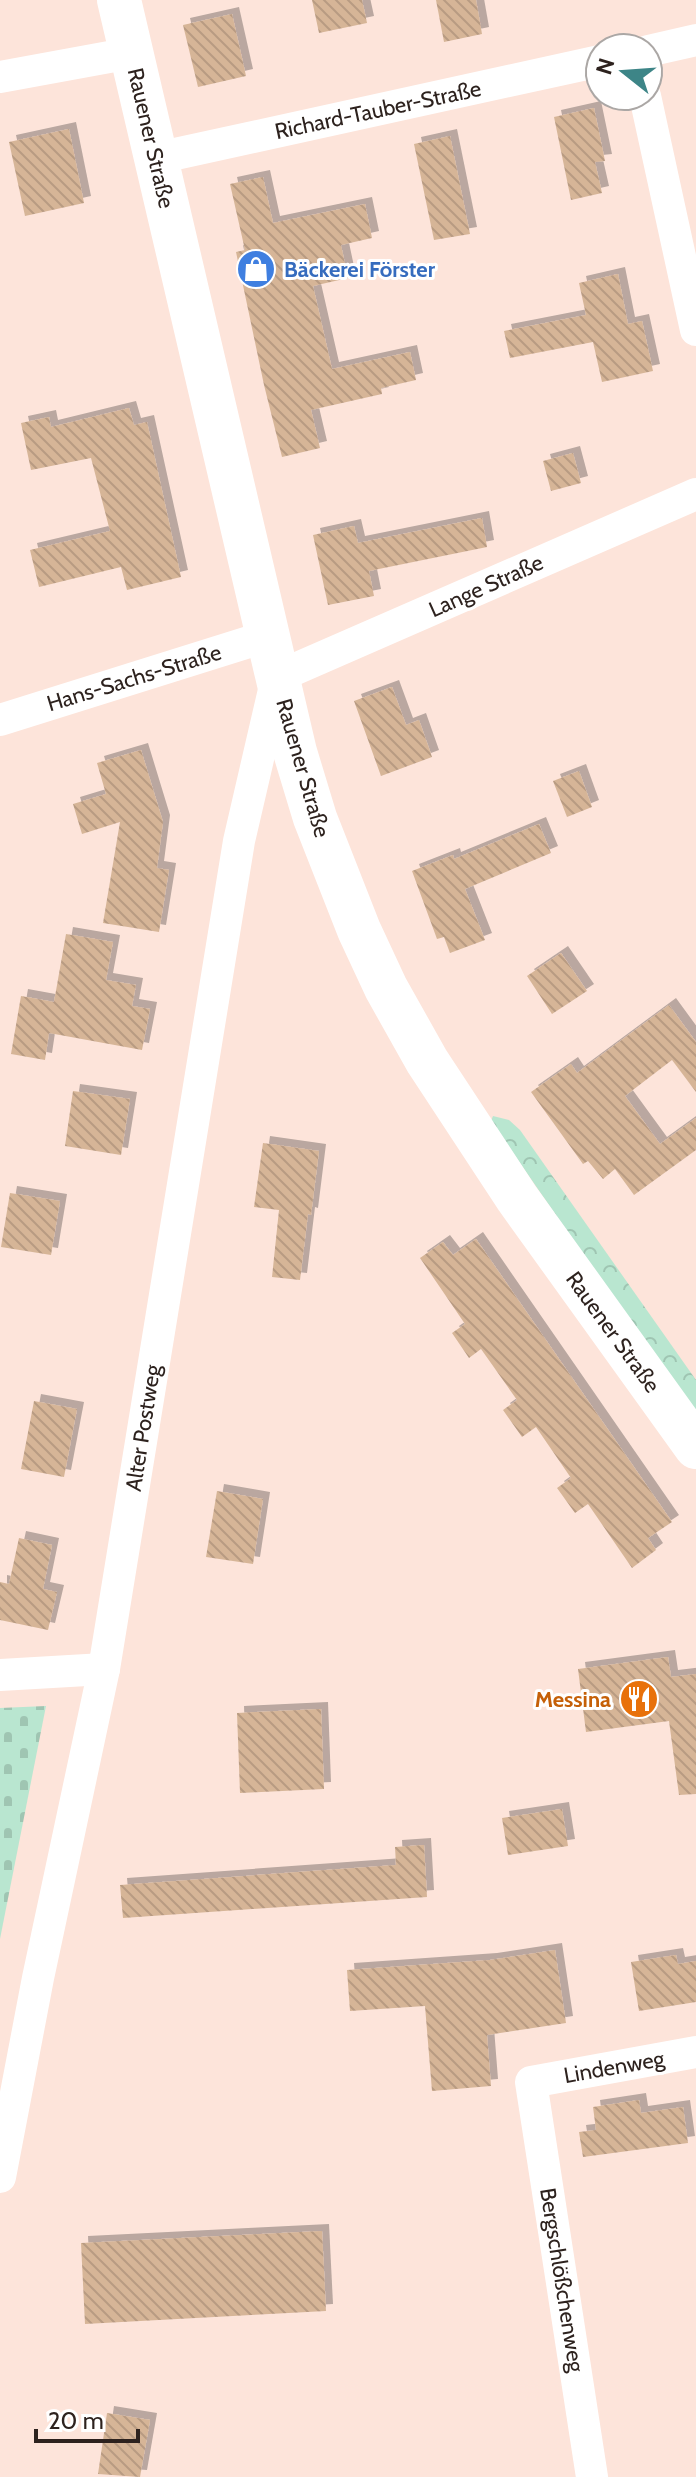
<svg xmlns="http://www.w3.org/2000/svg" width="696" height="2477" font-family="Cabin,sans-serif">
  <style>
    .forest { fill: url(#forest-crowns) }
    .cemetery { fill: url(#cemetery-stones) }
    .building { fill: url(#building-back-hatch); filter: url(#shadow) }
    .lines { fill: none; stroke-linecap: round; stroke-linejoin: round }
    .street { stroke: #fff; stroke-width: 32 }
    .secondary { stroke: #fff; stroke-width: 44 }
    .labels { text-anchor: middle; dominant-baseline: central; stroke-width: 6; stroke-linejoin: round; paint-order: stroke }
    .street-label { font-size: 22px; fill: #2d221e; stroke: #fff }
    .shop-label { font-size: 22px; font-weight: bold; fill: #366cbe; stroke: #fff; text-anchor: start }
    .food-label { font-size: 22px; font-weight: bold; fill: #c56008; stroke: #fff; text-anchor: end }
  </style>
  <defs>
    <pattern id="forest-crowns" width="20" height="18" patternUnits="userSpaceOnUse" patternTransform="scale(2)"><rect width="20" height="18" fill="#b9e6d0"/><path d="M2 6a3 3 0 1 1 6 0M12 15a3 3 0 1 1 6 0" fill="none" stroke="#9fc5b2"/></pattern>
    <pattern id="cemetery-stones" width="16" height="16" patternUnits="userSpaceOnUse" patternTransform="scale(2)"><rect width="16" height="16" fill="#b9e6d0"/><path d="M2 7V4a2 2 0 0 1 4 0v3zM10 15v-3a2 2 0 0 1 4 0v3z" fill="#9fc5b2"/></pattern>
    <pattern id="building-back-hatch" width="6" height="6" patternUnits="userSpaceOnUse" patternTransform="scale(2)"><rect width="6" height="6" fill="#d6b597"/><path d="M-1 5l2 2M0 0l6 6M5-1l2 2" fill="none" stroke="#b89b82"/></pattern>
    <filter id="shadow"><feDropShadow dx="7" dy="-7" stdDeviation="0" flood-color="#0004"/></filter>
  </defs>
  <rect width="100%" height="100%" fill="#fde4da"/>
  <polygon class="forest" points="493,1116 509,1120 520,1130 696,1380 696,1418 491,1121"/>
  <polygon class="cemetery" points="46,1706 0,1939 0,1708"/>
  <g class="building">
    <polygon points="312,0 362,0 367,23 319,33"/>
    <polygon points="436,0 476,0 482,34 444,42"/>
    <polygon points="232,14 246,76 198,87 183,25"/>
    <polygon points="594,108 605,161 595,162 602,193 571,200 554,117"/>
    <polygon points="69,129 84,203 25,216 9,142"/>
    <polygon points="450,136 470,234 434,240 414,144"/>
    <polygon points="263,177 273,223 365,204 372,238 341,245 348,278 313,286 332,369 410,352 416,380 381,388 382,394 311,410 320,448 282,457 264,385 236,252 245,250 230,184"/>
    <polygon points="618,274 628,324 642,321 653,371 602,382 593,342 510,358 504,331 586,315 579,283"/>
    <polygon points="129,408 134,425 147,422 181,577 127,590 121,567 39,587 30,550 110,531 91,458 31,470 21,423 49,417 51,427"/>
    <polygon points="573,453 581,483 551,491 543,461"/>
    <polygon points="482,518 487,547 369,571 374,596 328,605 313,535 354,526 358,543"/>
    <polygon points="392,687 406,725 419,720 432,757 381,776 354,701"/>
    <polygon points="141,750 163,822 157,868 169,870 159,932 103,923 120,822 82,834 73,804 106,794 97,763"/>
    <polygon points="579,771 592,807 567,817 553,781"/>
    <polygon points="539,824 551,853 465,889 485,940 450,953 444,937 437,939 412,871 453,855 454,859"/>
    <polygon points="66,934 113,942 106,980 136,985 132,1006 150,1009 142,1050 49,1033 45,1060 11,1054 21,996 54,1002"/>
    <polygon points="561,953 587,991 552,1014 527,976"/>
    <polygon points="669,1005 696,1042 696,1092 672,1060 625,1096 660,1144 696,1118 696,1150 634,1195 615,1169 603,1179 588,1161 583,1164 531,1092 571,1064 577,1073"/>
    <polygon points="73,1091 130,1099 121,1155 65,1146"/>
    <polygon points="263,1143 319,1151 311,1215 308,1214 300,1280 272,1277 279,1210 254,1207"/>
    <polygon points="10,1193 60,1201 51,1255 1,1247"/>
    <polygon points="476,1239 672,1522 648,1538 656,1550 632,1568 588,1504 575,1513 557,1488 571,1478 536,1427 522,1437 503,1410 517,1400 481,1349 469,1358 452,1333 465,1324 420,1258 443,1242 453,1255"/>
    <polygon points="34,1401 77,1409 64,1477 21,1469"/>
    <polygon points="217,1491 263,1499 253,1564 206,1557"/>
    <polygon points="19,1538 52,1545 43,1589 57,1592 48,1630 0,1620 0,1582 9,1584"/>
    <polygon points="668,1657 671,1677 696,1674 696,1794 679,1795 669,1721 586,1732 578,1669"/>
    <polygon points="321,1709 324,1789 240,1793 237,1713"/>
    <polygon points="562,1809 568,1846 508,1855 502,1818"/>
    <polygon points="424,1845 427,1897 123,1918 120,1885 396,1865 395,1847"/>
    <polygon points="555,1950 566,2023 487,2035 491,2086 432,2091 425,2006 350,2011 347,1970 490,1960"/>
    <polygon points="676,1955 678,1964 696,1961 696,2002 639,2011 631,1962"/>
    <polygon points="639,2100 641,2113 683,2107 688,2143 583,2157 579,2132 596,2130 593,2107"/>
    <polygon points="322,2231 326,2311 85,2324 81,2243"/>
    <polygon points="107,2413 150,2420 140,2477 98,2474"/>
  </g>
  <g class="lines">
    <g class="street">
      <polyline points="648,51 696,40"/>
      <polyline points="0,77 131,53"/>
      <polyline points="645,96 696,330"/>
      <polyline points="157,158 600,61"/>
      <polyline points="0,720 268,636"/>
      <polyline points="0,1675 104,1669"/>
      <polyline points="0,2177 38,1978 104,1669 239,841 277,677 696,494"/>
      <polyline points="592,2477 531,2082 696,2052"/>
    </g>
    <polyline class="secondary" points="119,0 295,752 315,818 359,930 386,988 427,1061 517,1198 696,1447"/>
  </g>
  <defs>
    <g id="shop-disc" transform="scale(2)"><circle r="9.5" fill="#3f7fe0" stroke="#fff"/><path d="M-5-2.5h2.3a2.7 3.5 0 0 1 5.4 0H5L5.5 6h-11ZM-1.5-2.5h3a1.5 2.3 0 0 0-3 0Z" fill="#fff"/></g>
    <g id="restaurant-disc" transform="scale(2)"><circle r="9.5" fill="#e8710a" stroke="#fff"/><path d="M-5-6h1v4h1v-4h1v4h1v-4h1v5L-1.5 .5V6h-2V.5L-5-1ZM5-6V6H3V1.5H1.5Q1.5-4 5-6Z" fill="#fff"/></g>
  </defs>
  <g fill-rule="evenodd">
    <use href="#shop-disc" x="256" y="269"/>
    <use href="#restaurant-disc" x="639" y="1699"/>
  </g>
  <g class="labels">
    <g class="street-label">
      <text transform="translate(378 110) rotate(-12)">Richard-Tauber-Straße</text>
      <text transform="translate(151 138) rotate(77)">Rauener Straße</text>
      <text transform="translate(486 586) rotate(-24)">Lange Straße</text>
      <text transform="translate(134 678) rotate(-17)">Hans-Sachs-Straße</text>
      <text transform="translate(303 768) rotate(74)">Rauener Straße</text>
      <text transform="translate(613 1332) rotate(54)">Rauener Straße</text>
      <text transform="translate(143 1428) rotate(-81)">Alter Postweg</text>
      <text transform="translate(614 2067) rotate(-10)">Lindenweg</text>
      <text transform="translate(562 2280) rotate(81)">Bergschlößchenweg</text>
    </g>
    <g class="shop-label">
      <text x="284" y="269">Bäckerei Förster</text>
    </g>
    <g class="food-label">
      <text x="611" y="1699">Messina</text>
    </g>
  </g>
  <g transform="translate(624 72) rotate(287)"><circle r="38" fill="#ffffff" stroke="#aba7a5" stroke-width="2"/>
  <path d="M0-6L14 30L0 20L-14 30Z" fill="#3d8587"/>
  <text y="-12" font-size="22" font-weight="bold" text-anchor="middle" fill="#2d221e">N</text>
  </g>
  <path d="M36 2429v12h102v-12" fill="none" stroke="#2d221e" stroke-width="4"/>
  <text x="48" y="2429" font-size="24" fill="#2d221e" stroke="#ffffff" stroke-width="6" paint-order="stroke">20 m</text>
</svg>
